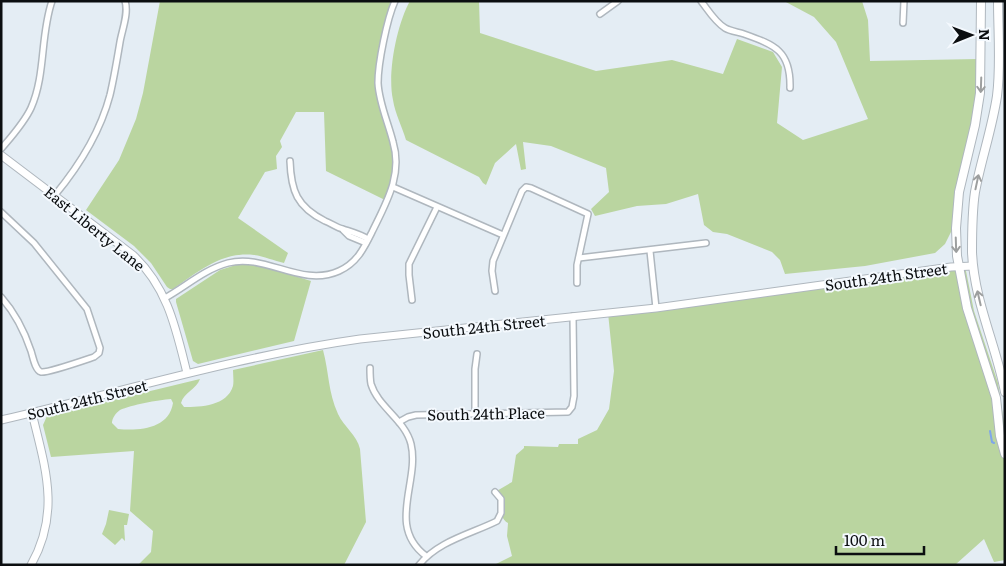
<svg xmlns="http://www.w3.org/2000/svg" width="1006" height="566" font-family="Literata,serif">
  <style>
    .green { fill: #bad5a0; fill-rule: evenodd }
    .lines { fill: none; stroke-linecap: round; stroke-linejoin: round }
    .stream { stroke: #7fa6ea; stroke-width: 2 }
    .minor-casing { stroke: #afb7be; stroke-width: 8 }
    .tertiary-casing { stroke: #afb7be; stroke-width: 9 }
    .secondary-casing { stroke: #afb7be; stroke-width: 10 }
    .minor { stroke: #fff; stroke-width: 5 }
    .tertiary { stroke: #fff; stroke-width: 7 }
    .secondary { stroke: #fff; stroke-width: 8 }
    .oneway { stroke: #9d9f9f }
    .labels { text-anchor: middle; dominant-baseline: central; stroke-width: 4; stroke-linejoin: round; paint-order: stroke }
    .street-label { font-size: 15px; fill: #0b0e10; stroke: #f4f9fe }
  </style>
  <rect width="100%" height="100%" fill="#e4edf4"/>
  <g class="green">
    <path d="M160,1H395L389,17L378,83L396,164L387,201L326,171L324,112H296L280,141L282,147L276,156L277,169L265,172L238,218L288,253L284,263C274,261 264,256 254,255C222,251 198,272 173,289H170L167,287L151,263L134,246L86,210L119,160L136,119L143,93Z"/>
    <path d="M410,1H479L480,33L596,71L672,60L723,74L737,39L773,52L782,67L777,123L803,140L868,119L836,42L814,17L784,1H862L868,20L870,61L978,59V86L974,113L956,188L953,228L945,244L935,253L865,266L785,274L780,260L772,252L727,234L713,232L704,225L698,194L666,204L637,206L595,216L591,209L609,192L606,168L551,146L523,142L526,169L521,170L516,144L495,163L486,185L483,183L479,177L406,140C402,127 395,113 393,100C387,73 397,24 410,1Z"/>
    <polygon points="249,264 259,265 311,281 294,341 198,364 193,361 176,302 176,299 220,270 236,265"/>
    <path d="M965,266L974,311L998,383L1005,429V560L994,562L984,539L955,565H494L512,556L507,536L508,523C499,518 501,508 501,499L495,492L512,482L516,455L524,448V446L558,447L559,444H578V439L597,430L609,409L614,371L608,313Z"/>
    <path d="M323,350C329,372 328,392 338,414C344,427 357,435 360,449L366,522L344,565H138L151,552L153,531L130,511L134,451L51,457L43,425L47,416L200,379C196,390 184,392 181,403L184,407C201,407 227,406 233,386C234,381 233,375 233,370ZM171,399L173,403C169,429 139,431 118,429L112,423C112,418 116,413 120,410C131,405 158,400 171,399Z"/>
    <polygon points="109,510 129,514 127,525 124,525 125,541 122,538 115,545 102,534 106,524"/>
  </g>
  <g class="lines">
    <polyline class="stream" points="990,431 992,442 994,443"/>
    <g class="minor-casing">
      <g id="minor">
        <path d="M701,1C708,10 715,22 725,28C730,31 738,32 744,34C775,45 791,51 790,88"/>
        <polyline points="600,14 618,1"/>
        <polyline points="903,23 904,1"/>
        <path d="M1,149C12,136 24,123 31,108C46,74 40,36 52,1"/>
        <path d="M290,161C291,191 297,207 325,221C331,223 337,228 343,229C352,232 360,234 368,239"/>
        <polyline points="393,187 503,235"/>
        <path d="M55,195C79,166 100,133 110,95C114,78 117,60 120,42C122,30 129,13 125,1"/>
        <path d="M1,212L34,243L87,309L100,348L99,353L94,357C85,360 48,373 41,372C35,370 33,357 31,351C24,330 16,314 1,297"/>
        <polyline points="343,230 349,236 366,243"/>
        <polyline points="650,251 656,308"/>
        <polyline points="579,258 706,243"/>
        <polyline points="495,291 492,271 493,261 522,191 526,187 531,188 588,214 577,265 577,283"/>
        <path d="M165,298C185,287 205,269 228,263C266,253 301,288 339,271C357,263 364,248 372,232C386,203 403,175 393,142C388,122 379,103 378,83C378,63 387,19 395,1"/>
        <polyline points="412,300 409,275 409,264 437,207"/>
        <path d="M370,368C370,373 370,379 371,384C378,407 405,420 411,444C420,482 386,526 426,556"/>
        <polyline points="475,412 475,369 477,354"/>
        <polyline points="399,422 408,417 416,415 568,412 572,407 574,396 573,316"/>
        <path d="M419,565C438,541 471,534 497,521L501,513V499L495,492"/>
      </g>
    </g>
    <g class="tertiary-casing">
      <g id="tertiary">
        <path d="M1,155L133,255C168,288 176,329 187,373"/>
        <path d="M1,420C121,392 239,356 360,339L656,308L951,267L973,266"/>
        <path d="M31,565C61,512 45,467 32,413"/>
      </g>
    </g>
    <g class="secondary-casing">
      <g id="secondary">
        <polyline points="981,1 980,93 975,125 959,192 956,228 957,256 967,308 996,398 1000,436 1005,454"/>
        <path d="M998,1C998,32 1001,65 997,96C992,129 981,160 975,192C972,212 972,232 972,252C974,301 996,345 1005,392"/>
      </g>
    </g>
    <use href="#minor" class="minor"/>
    <use href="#tertiary" class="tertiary"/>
    <use href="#secondary" class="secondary"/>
  </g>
  <defs><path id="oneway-shaft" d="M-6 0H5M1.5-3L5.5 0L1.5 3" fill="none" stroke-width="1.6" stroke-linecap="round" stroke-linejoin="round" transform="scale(1.25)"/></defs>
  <g class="oneway">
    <use href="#oneway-shaft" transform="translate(981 85) rotate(92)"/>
    <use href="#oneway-shaft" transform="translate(977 182) rotate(-78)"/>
    <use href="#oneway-shaft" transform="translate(956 245) rotate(88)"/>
    <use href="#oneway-shaft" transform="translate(979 298) rotate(-103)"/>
  </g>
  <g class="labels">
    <g class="street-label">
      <text transform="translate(95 228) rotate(39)">East Liberty Lane</text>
      <text transform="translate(886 276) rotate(-8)">South 24th Street</text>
      <text transform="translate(484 326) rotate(-6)">South 24th Street</text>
      <text transform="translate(87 399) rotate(-14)">South 24th Street</text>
      <text transform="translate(486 413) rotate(-1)">South 24th Place</text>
    </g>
  </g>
  <rect width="1006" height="566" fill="none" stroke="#0b0e10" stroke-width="5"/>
  <g transform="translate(971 35) rotate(89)" stroke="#f4f9fe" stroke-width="4" paint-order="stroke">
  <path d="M0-4L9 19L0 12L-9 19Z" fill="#0b0e10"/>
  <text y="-8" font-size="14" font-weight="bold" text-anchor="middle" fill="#0b0e10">N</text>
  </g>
  <path d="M836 546v8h88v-8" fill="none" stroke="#0b0e10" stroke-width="2.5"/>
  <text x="844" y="546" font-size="15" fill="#0b0e10" stroke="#f4f9fe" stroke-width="4" paint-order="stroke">100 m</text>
</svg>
